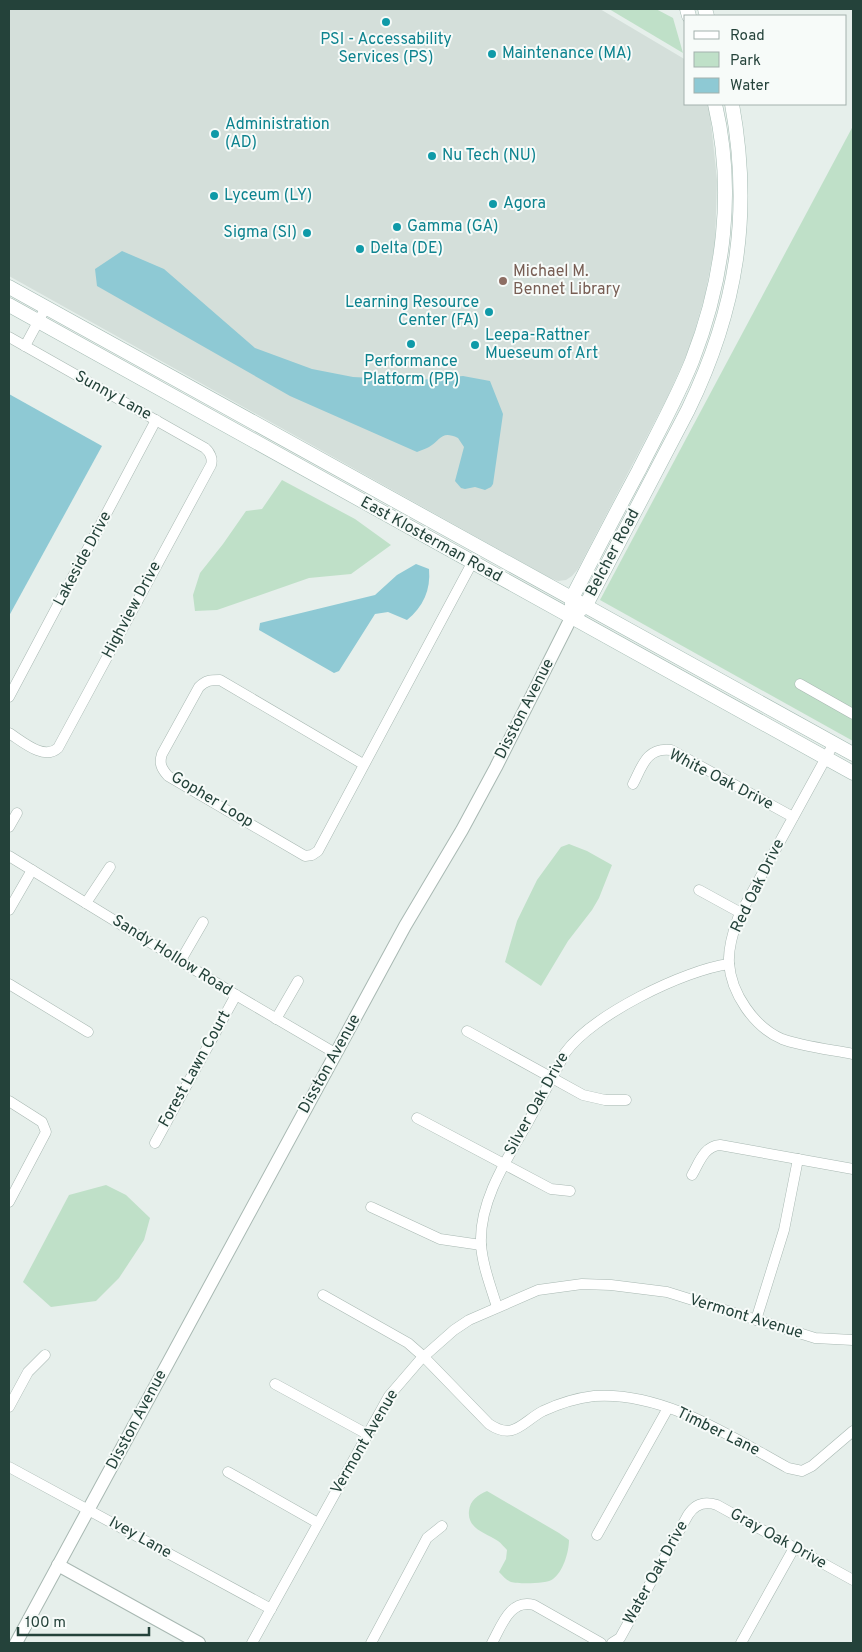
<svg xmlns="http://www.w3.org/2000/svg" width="862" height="1652" font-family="Overpass,sans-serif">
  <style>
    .built { fill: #d4dfda }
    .green { fill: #bfe0c8 }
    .water { fill: #8ec9d4 }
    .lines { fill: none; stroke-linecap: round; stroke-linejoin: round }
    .minor-casing { stroke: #a8b8b2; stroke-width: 11 }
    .tertiary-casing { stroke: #a8b8b2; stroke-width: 14 }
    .secondary-casing { stroke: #a4bbb3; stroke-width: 15 }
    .minor { stroke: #fff; stroke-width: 10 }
    .tertiary { stroke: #fff; stroke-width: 12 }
    .secondary { stroke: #fff; stroke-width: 14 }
    .culture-dot { fill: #0f9aa8; stroke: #f7fbf9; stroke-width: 2 }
    .education-dot { fill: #8d6e63; stroke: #f7fbf9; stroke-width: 2 }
    .labels { text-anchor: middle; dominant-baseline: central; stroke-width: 4; stroke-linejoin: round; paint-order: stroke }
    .culture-label { font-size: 16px; fill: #0d838f; stroke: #f7fbf9; text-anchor: start }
    .education-label { font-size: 16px; fill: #785e54; stroke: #f7fbf9; text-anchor: start }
    .street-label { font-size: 16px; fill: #24423a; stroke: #f7fbf9 }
  </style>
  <rect width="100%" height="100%" fill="#e6efeb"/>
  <polygon class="built" points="9,9 600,9 686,60 686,104 709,104 717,180 715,244 705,295 690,347 667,398 578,569 572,576 566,580 558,581 550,578 9,276"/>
  <g class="green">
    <polygon points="609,9 656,9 673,18 683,53"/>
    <polygon points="853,126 853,741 600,600"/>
    <polygon points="282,480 355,519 391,545 351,574 309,578 217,610 195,611 193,595 200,573 223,544 246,511 262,509"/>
    <polygon points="569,844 587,851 612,865 599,898 592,910 568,941 541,986 505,962 517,921 537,880 561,847"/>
    <polygon points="106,1185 126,1195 150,1218 144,1240 119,1278 96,1301 51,1307 23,1282 69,1195"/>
    <path d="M487,1491L559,1533L569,1540C569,1552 563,1572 553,1579C548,1584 518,1584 511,1582C506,1580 503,1576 499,1572L506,1559L507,1550C504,1547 501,1543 498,1541C486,1533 467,1529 469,1511C470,1500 478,1495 487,1491Z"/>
  </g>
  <g class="water">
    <path d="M122,251L164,269L255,348L312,369L353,377L391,379L396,381L403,378L419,380L463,376L490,381L503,414L493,484L491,487L485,490L475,487L465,489L461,488L455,481L464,447L458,438C441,430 441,440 429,447C426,449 421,450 417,452L290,396L97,286L95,269Z"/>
    <polygon points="9,394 102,446 9,616"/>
    <path d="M416,564L429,569C431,590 423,607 407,620L388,612L375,614L339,671L334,673L259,630L260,623L375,595L397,575Z"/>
  </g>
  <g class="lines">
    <g class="minor-casing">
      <g id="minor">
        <path d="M9,337L205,448C210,452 213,459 211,465L58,748C44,761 22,741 9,733"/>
        <polyline points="25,346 46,307"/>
        <polyline points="800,684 853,714"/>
        <polyline points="9,697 156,420"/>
        <path d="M834,743L738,918C733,932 728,948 729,963C731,993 754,1027 782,1039C800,1046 833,1050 853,1054"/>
        <path d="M363,764L220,680C211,680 206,680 199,687L162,754C159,763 161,768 168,776L305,856L312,855L318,851L472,563"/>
        <path d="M633,784C642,767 646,747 671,750L793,817"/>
        <polyline points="9,827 17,813"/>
        <polyline points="9,856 236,995 335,1053"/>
        <polyline points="699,890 741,913"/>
        <polyline points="86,903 110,867"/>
        <polyline points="9,910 32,870"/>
        <polyline points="181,960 203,922"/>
        <polyline points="9,984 88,1032"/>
        <polyline points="276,1019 298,981"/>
        <polyline points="467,1031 583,1095 605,1100 626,1100"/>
        <polyline points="9,1101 42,1122 46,1132 9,1202"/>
        <polyline points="417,1118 551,1189 570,1191"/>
        <polyline points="155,1143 236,995"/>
        <path d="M692,1175C699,1163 704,1146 720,1145L853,1169"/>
        <polyline points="371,1207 440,1239 481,1245"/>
        <path d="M323,1295L408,1343L424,1357L489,1424C514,1441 522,1422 543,1411C558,1404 577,1398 594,1396C663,1391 730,1436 788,1468L802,1471L812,1466L853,1431"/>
        <path d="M497,1307C491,1287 482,1265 481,1244C479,1201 507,1159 527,1124C540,1100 553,1077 565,1053C592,1015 684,970 729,964"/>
        <polyline points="756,1320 784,1230 798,1159"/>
        <polyline points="275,1384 367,1434"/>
        <polyline points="9,1407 28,1372 45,1355"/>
        <polyline points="9,1467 271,1609"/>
        <polyline points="228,1472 318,1523"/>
        <polyline points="597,1535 668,1408"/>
        <polyline points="252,1643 389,1396 420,1360 454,1330 469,1320 538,1290 582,1284 611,1285 667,1292 815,1338 853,1340"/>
        <polyline points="371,1643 427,1538 442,1526"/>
        <path d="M492,1643C501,1627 510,1598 534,1605L601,1643"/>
        <path d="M612,1643L620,1638L688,1515C695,1504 705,1501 717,1505L853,1580"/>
        <polyline points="741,1643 794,1548"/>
      </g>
    </g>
    <g class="tertiary-casing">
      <g id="tertiary">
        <polyline points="58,1565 199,1643"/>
        <polyline points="16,1643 405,926 462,830 496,767 571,618"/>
      </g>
    </g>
    <g class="secondary-casing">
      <g id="secondary">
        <polyline points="687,9 689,16"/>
        <polyline points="705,9 707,16"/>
        <polyline points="9,287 853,754"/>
        <polyline points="9,305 853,773"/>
        <path d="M572,607V598C594,555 616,513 639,470C657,434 677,398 692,361C724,279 735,190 715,104"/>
        <path d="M579,611L586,605L688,410C737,309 752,214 732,104"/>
      </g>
    </g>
    <use href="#minor" class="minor"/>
    <use href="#tertiary" class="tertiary"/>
    <use href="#secondary" class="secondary"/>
  </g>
  <g class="culture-dot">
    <circle cx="386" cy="22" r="5"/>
    <circle cx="492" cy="54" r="5"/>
    <circle cx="215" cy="134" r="5"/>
    <circle cx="432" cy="156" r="5"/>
    <circle cx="214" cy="196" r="5"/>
    <circle cx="493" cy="204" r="5"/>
    <circle cx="397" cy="227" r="5"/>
    <circle cx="307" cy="233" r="5"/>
    <circle cx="360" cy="249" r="5"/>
    <circle cx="489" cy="312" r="5"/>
    <circle cx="411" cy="344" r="5"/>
    <circle cx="475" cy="345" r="5"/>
  </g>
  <circle class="education-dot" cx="503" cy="281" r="5"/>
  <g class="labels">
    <g class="culture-label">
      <text x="386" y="40" text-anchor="middle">PSI - Accessability<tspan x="386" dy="18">Services (PS)</tspan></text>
      <text x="502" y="54">Maintenance (MA)</text>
      <text x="225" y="125">Administration<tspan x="225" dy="18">(AD)</tspan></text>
      <text x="442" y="156">Nu Tech (NU)</text>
      <text x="224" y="196">Lyceum (LY)</text>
      <text x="503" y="204">Agora</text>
      <text x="407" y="227">Gamma (GA)</text>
      <text x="297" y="233" text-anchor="end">Sigma (SI)</text>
      <text x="370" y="249">Delta (DE)</text>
      <text x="479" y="303" text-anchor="end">Learning Resource<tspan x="479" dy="18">Center (FA)</tspan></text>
      <text x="485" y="336">Leepa-Rattner<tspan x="485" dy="18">Mueseum of Art</tspan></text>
      <text x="411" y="362" text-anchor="middle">Performance<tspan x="411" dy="18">Platform (PP)</tspan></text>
    </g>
    <g class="education-label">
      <text x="513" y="272">Michael M.<tspan x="513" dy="18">Bennet Library</tspan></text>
    </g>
    <g class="street-label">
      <text transform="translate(113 396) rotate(29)">Sunny Lane</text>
      <text transform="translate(431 540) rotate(29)">East Klosterman Road</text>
      <text transform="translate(613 553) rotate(-62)">Belcher Road</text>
      <text transform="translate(83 559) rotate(-62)">Lakeside Drive</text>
      <text transform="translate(132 610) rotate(-62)">Highview Drive</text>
      <text transform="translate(525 709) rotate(-63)">Disston Avenue</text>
      <text transform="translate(721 780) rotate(27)">White Oak Drive</text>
      <text transform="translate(212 800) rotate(31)">Gopher Loop</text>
      <text transform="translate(758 886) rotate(-64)">Red Oak Drive</text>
      <text transform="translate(172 956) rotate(32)">Sandy Hollow Road</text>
      <text transform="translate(330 1064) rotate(-61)">Disston Avenue</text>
      <text transform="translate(195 1069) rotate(-61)">Forest Lawn Court</text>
      <text transform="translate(537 1104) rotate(-61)">Silver Oak Drive</text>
      <text transform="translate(746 1317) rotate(17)">Vermont Avenue</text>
      <text transform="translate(137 1420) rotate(-62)">Disston Avenue</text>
      <text transform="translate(718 1432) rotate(26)">Timber Lane</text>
      <text transform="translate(365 1442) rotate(-60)">Vermont Avenue</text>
      <text transform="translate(140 1538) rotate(29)">Ivey Lane</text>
      <text transform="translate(778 1539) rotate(29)">Gray Oak Drive</text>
      <text transform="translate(656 1573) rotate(-61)">Water Oak Drive</text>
    </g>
  </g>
  <rect width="862" height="1652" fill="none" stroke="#24423a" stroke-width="20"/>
  <rect x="684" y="15" width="162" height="90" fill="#f7fbf9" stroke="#a3b1ad"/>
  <rect x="694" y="31" width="25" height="8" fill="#ffffff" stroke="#a3b1ad"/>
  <text x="730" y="40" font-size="15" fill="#24423a">Road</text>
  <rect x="694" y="52" width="25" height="15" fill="#bfe0c8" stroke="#a3b1ad"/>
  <text x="730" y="65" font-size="15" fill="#24423a">Park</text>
  <rect x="694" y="78" width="25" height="15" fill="#8ec9d4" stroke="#a3b1ad"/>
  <text x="730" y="90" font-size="15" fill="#24423a">Water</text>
  <path d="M18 1627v8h131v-8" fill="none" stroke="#24423a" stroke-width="2.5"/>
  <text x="25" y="1627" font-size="15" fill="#24423a" stroke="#f7fbf9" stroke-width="4" paint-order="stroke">100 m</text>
</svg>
